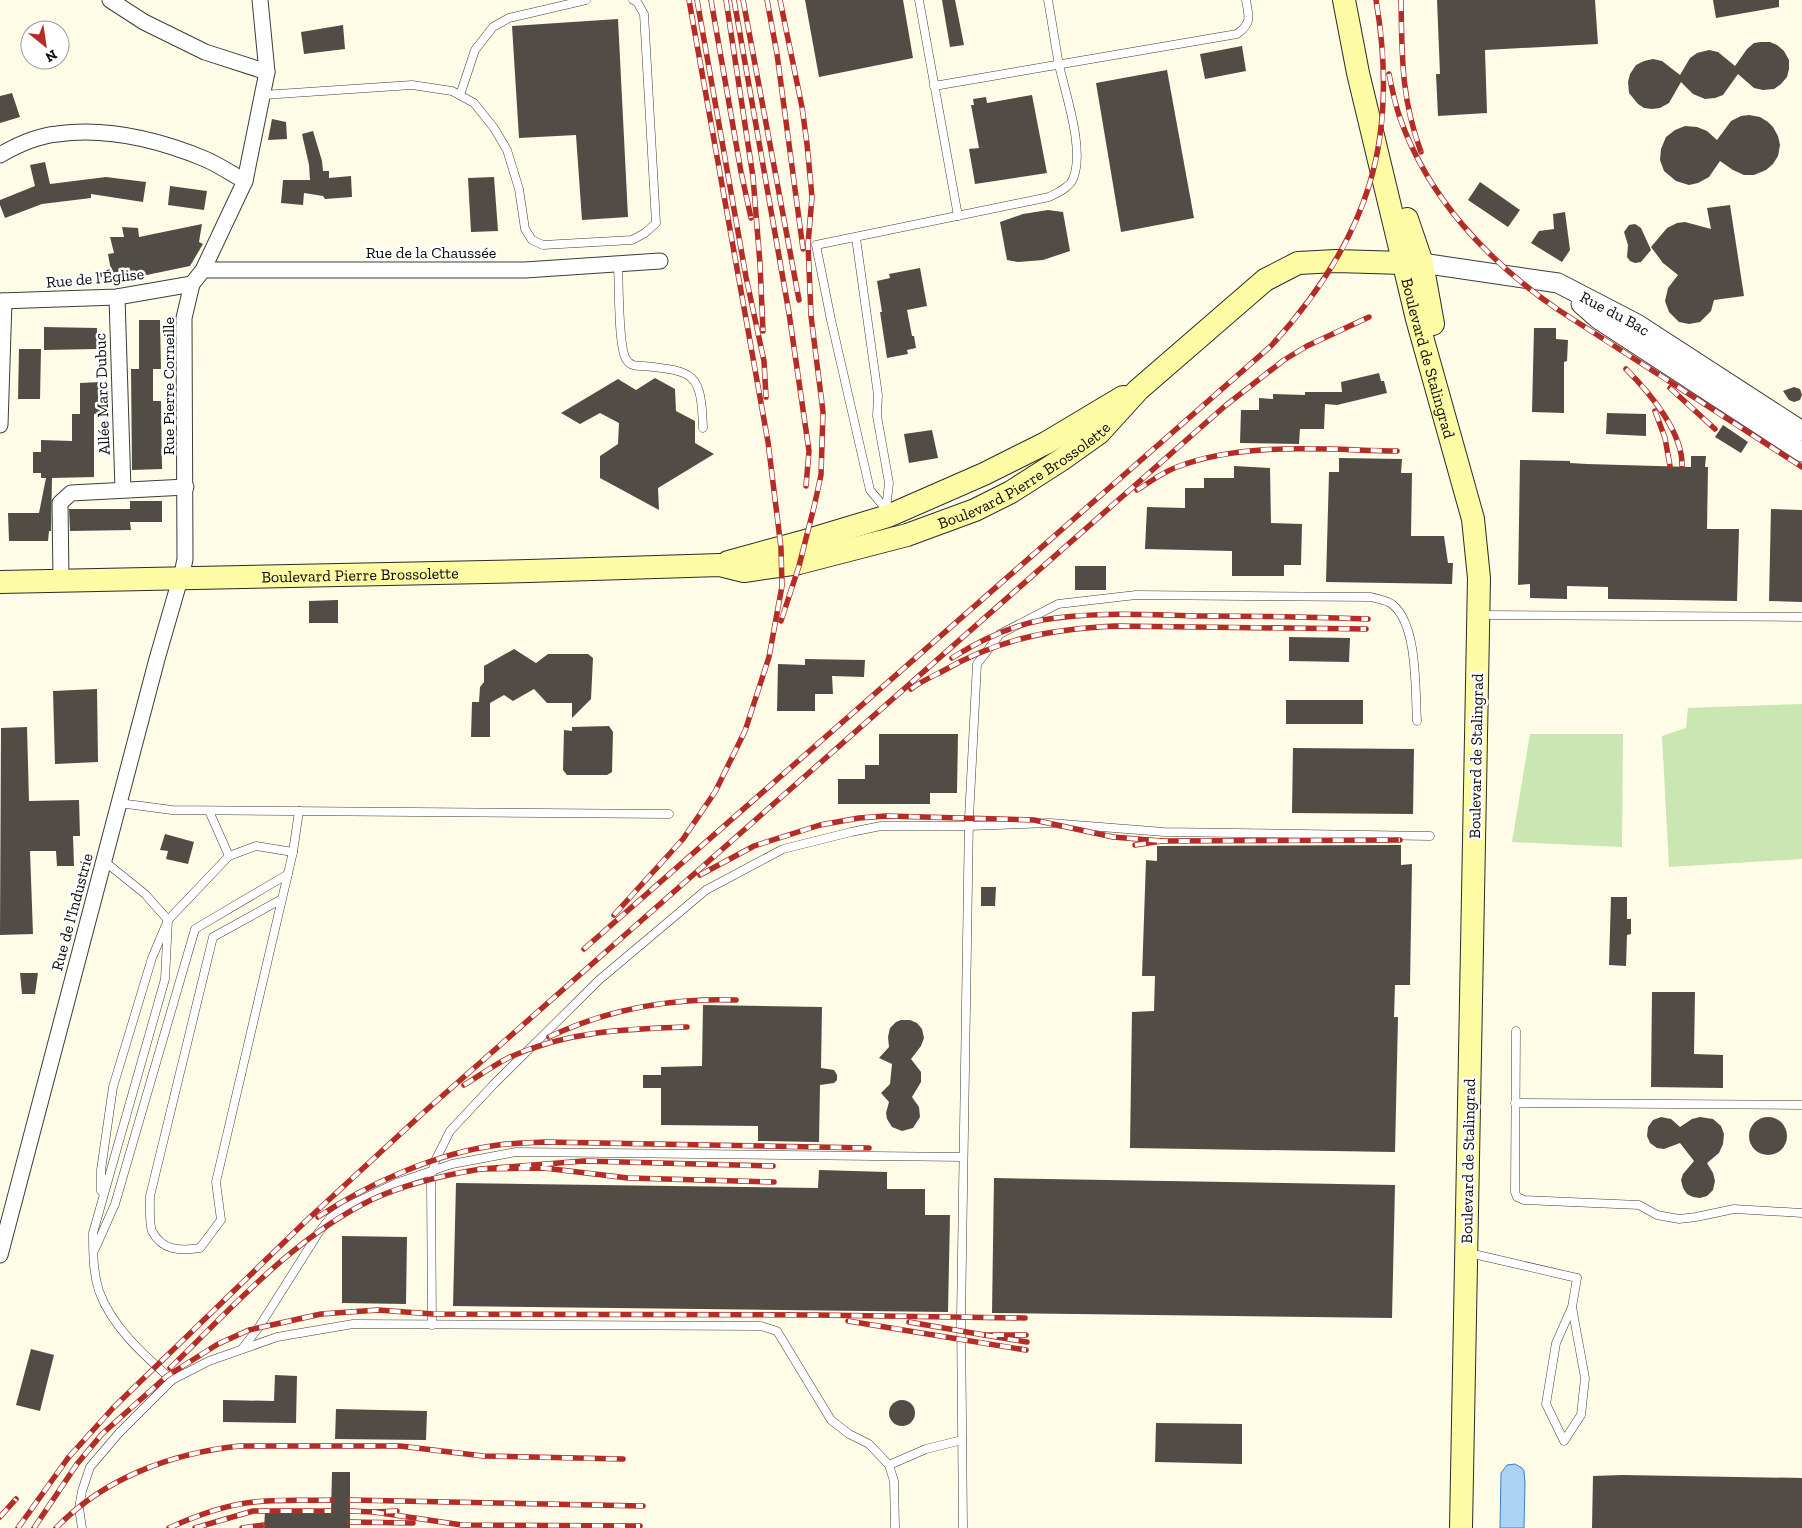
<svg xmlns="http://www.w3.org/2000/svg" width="1802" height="1528" font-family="'Zilla Slab',serif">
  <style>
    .green { fill: #c9e6b3 }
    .water { fill: #add3f4; stroke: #3682c9 }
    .building { fill: #524c46 }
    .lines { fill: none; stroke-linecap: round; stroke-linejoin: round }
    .service-casing { stroke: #3c3c3c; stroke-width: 9 }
    .minor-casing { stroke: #3c3c3c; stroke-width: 17 }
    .tertiary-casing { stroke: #3c3c3c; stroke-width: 21 }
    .secondary-casing { stroke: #2b2b2b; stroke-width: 24 }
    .service { stroke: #fff; stroke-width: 8 }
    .minor { stroke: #fff; stroke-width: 15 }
    .tertiary { stroke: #fff; stroke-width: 19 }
    .secondary { stroke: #fdfba3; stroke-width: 22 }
    .rail-casing { stroke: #b42c27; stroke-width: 5.5 }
    .rail { stroke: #fff; stroke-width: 4; stroke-dasharray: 11; stroke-linecap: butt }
    .labels { text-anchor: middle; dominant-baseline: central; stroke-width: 5; stroke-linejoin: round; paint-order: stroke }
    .street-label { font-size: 16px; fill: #090909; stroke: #fff }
  </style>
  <rect width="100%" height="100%" fill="#fefce6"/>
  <g class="green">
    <polygon points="1802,704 1802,859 1669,867 1662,736 1686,728 1688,708"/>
    <polygon points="1530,734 1623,734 1622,847 1512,842"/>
  </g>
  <polygon class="water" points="1515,1464 1522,1468 1524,1471 1525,1483 1524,1528 1500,1528 1501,1473 1507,1465"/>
  <g class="building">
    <polygon points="805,0 903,0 913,58 819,77"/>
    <polygon points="942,0 955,0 964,45 950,47"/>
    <polygon points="1437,0 1595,0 1598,44 1485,50 1487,113 1438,116 1436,74 1440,74"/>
    <polygon points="1713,0 1779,0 1779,7 1716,18"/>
    <polygon points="618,19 628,217 582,220 576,135 519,138 512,26"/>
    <polygon points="343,25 345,49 304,54 301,32"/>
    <polygon points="1761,42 1770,42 1777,45 1784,51 1789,60 1789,69 1787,77 1781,84 1774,89 1763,90 1754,88 1738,74 1723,95 1715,98 1705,99 1693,94 1681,82 1669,103 1660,108 1652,109 1644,108 1638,104 1629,93 1628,82 1630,74 1636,65 1644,61 1653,59 1662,61 1680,75 1690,58 1697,53 1709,50 1718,52 1735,66 1747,49 1754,43"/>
    <polygon points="1242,46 1246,71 1205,79 1200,54"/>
    <polygon points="1167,70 1194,218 1121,232 1096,83"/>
    <polygon points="12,93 20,117 0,123 0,96"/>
    <polygon points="1032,95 1047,173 975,184 969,149 979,148 971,105 974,105 973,99 986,97 987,103"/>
    <polygon points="1749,115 1760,117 1768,122 1773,127 1778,136 1780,145 1778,156 1773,164 1766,170 1754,175 1744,175 1733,170 1720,161 1709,177 1698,183 1689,185 1676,181 1664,171 1660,160 1661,149 1666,137 1675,130 1685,126 1697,127 1707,131 1717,140 1731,121 1741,116"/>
    <polygon points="272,119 286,122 287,139 268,140"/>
    <polygon points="313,131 322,161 323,171 329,171 329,178 351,176 352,197 325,199 323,196 304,193 303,205 281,203 283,180 310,180 309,165 302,134"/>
    <polygon points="45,162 50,184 106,177 146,182 143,202 91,194 91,198 42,204 5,218 0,205 0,200 35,186 30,165"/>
    <polygon points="494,177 498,231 471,232 468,178"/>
    <polygon points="1480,182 1520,210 1508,227 1468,200"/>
    <polygon points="170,186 207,191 204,210 168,205"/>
    <polygon points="1730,205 1744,296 1714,300 1711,311 1700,322 1689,324 1679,322 1669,312 1665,301 1668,288 1678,275 1663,263 1651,247 1667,228 1677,223 1685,222 1711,229 1707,208"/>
    <polygon points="1048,210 1063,212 1070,251 1043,260 1018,262 1007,260 1000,222 1023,214"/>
    <polygon points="1565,212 1570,250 1562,262 1531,243 1539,231 1554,229 1553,214"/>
    <polygon points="202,224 199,242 203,244 190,266 113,282 108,254 114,253 110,237 124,237 122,227 138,228 139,237"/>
    <polygon points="1635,224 1641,228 1651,250 1641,262 1635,263 1630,261 1627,257 1628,245 1624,232 1629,225"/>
    <polygon points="920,268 927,306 907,310 912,336 914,336 916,348 907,350 908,354 887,358 880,312 882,312 877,281 890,278 889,274"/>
    <polygon points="139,320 160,320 161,369 153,369 153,401 161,401 162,469 132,470 131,369 139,369"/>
    <polygon points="44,327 97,328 97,349 44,350"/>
    <polygon points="1534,328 1556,328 1556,339 1568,340 1567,361 1564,362 1564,413 1532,412"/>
    <polygon points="19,349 41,349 40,399 18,399"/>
    <polygon points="1379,373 1381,381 1384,381 1387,393 1337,405 1325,404 1324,429 1300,429 1299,444 1240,443 1241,410 1259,410 1259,398 1273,399 1273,394 1305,395 1305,392 1342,392 1341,382"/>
    <polygon points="655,378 675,389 676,411 695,421 695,443 714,454 658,488 659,510 600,478 600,456 618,444 619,423 600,413 580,424 561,413 618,379 636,390"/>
    <polygon points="101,382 101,415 94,414 94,477 52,478 51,531 49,531 48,541 9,541 8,513 39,513 46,478 41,478 41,473 33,473 33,452 41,452 41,440 72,441 72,414 80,414 80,383"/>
    <polygon points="1794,387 1800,389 1802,395 1800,400 1794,402 1789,400 1783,391"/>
    <polygon points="1607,413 1646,414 1646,436 1606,434"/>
    <polygon points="1723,425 1748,442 1741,453 1715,437"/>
    <polygon points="932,430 938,458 909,463 904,434"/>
    <polygon points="1691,456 1706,456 1705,467 1708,467 1707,529 1739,529 1737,601 1608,599 1608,587 1567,586 1567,599 1530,598 1530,584 1518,585 1520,460 1570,461 1570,463 1587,464 1691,467"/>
    <polygon points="1339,458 1402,459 1401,473 1412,473 1411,536 1444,536 1448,563 1453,563 1452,584 1326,582 1329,472 1339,472"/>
    <polygon points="1234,466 1270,468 1271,523 1302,524 1301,565 1284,565 1284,576 1232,576 1232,551 1145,549 1147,507 1185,508 1185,488 1204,488 1204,478 1234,478"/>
    <polygon points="130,501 162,501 162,522 130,522 131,530 70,531 69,509 130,509"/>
    <polygon points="1771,509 1802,510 1802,602 1769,601"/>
    <rect x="1075" y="566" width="31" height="24"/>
    <polygon points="338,600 338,623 309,623 309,601"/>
    <polygon points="1289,637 1350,638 1349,662 1289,661"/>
    <polygon points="514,649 536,663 548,654 588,654 593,658 591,699 572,718 572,703 547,703 534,689 513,701 504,695 490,703 490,737 471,737 472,702 479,702 480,687 484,682 484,666"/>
    <polygon points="805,659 865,660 864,677 832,676 833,694 815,694 815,711 777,711 778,664 805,665"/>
    <polygon points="97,689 98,762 55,764 53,691"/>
    <rect x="1286" y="700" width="77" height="24"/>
    <polygon points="609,726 613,732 612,772 607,775 567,775 563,770 564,730 572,731 572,727"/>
    <polygon points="27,727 29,801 79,800 80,836 73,836 74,866 57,866 56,851 30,851 33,934 0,935 1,728"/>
    <polygon points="879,734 958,734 957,793 930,793 930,804 838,804 838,779 865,779 865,765 879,765"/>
    <polygon points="1293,748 1414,749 1413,814 1292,813"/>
    <polygon points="165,834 194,842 188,864 166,859 168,851 160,850"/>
    <polygon points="1401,845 1401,865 1412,864 1410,985 1395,985 1394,1017 1398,1017 1395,1152 1130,1148 1132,1012 1154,1011 1155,976 1142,976 1146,860 1157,861 1157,846"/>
    <polygon points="981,887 996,887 995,906 981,906"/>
    <polygon points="1611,897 1627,897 1627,919 1631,919 1631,934 1627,935 1626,966 1609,965"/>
    <polygon points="20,973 38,973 35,994 22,994"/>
    <polygon points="1652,992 1695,992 1694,1054 1723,1055 1723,1088 1651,1087"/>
    <polygon points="703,1005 822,1007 821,1068 834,1070 837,1075 837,1080 834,1083 820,1085 819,1142 758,1141 758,1126 661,1125 661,1088 643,1088 643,1075 661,1075 661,1067 702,1066"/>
    <polygon points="901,1020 910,1020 917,1023 922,1029 924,1038 921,1046 911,1059 921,1072 921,1082 912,1097 919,1107 920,1117 913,1128 902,1131 892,1127 887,1119 886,1113 889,1102 881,1093 890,1084 892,1064 879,1058 889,1047 888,1037 890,1028 896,1022"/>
    <circle cx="1768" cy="1136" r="19"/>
    <polygon points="1661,1117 1671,1119 1680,1127 1692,1119 1700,1117 1713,1119 1721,1126 1724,1134 1723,1144 1719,1153 1707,1163 1713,1173 1715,1181 1713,1190 1707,1196 1700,1198 1693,1197 1687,1194 1683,1188 1681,1180 1683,1174 1694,1161 1680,1143 1664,1149 1657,1148 1650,1143 1647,1136 1648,1127 1653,1120"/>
    <polygon points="819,1170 887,1172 887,1189 925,1189 925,1215 950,1215 948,1312 453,1306 456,1183 818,1188"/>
    <polygon points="994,1178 1395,1185 1392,1318 992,1313"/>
    <polygon points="342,1236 407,1237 406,1304 342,1303"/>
    <polygon points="31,1349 54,1355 40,1411 16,1405"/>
    <polygon points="275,1375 297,1376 296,1423 223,1422 223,1400 274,1401"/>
    <circle cx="902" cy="1413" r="13"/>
    <polygon points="336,1409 427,1411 426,1440 335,1439"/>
    <polygon points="1156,1423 1242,1424 1242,1464 1155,1462"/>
    <polygon points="332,1472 350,1472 350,1528 264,1528 265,1512 331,1513"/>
    <polygon points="1622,1475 1802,1478 1802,1528 1592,1528 1593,1476"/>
  </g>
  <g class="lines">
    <g class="service-casing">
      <g id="service">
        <polyline points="919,0 958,216"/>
        <path d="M934,86L1237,34C1252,23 1249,17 1246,0"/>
        <polyline points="263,95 412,85 452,91 474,103 494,128 507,150 519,189 525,229 532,240 543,245 632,240 645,233 656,223 644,14 637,2 633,0"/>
        <polyline points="460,95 475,50 493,27 509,18 586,0"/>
        <polyline points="856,238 878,395 877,416 889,483 886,509"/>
        <path d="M618,263C619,282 618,346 626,359C630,366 636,366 643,366C696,371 701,374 703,428"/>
        <path d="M885,508L870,490L831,320L816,245L1049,197C1057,193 1069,188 1073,179C1085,150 1066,96 1059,65C1055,43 1052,22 1048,0"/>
        <polyline points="1481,615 1802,617"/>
        <polyline points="119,803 172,810 669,814"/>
        <polyline points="209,811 229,856"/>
        <path d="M104,861L145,894L168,920L165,979L93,1233C93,1252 93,1272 99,1291C112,1327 144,1355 172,1380L209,1361L277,1337L353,1324L761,1326L777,1331L831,1420L849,1434L869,1444L889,1465L894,1481L895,1528"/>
        <path d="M282,899L213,937L150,1196C150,1204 149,1224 152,1231C162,1251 181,1251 200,1248L221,1220L216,1182L293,852L299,811"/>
        <polyline points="1516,1031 1515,1192 1517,1197 1524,1200 1639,1205 1657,1215 1679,1219 1696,1217 1734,1209 1802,1213"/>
        <polyline points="1515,1103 1802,1105"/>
        <polyline points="101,1191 101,1170 113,1087 152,958 168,920 229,856 256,846 293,852"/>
        <polyline points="95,1249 115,1204 195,929 288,874"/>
        <polyline points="1469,1253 1577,1278 1572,1307 1556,1343 1546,1404 1564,1441 1581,1415 1585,1378 1572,1307"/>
        <polyline points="432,1325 431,1180 435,1161 450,1131 494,1084 599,980 706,890 783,849 851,832 881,826 969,826 1050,823 1164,832 1430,836"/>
        <polyline points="242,1349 259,1327 319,1232 330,1218 346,1207 396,1183 452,1164 516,1152 963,1157"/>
        <polyline points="889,1465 926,1449 962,1440"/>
        <polyline points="82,1528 79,1508 82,1491 90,1467 119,1433 172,1380"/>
        <path d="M963,1528L961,1317L969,818L977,664L1000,634L1058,604L1136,595L1371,597C1377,599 1388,600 1393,605C1418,626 1415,690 1417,721"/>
      </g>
    </g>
    <g class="minor-casing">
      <g id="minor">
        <polyline points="110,0 144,22 205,52 267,72"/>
        <path d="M0,155C17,145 37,136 57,134C107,127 159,140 205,159C219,165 232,174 245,181"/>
        <polyline points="203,270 525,270 660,261"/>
        <polyline points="117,297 123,490"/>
        <polyline points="0,301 117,297 192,284"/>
        <polyline points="0,425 4,301"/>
        <polyline points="61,580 60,503 71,493 186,487"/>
        <polyline points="0,1255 157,659 183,569 185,559 184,318 192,284 203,270 245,181 267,72 260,0"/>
      </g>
    </g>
    <g class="tertiary-casing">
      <g id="tertiary">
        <path id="s1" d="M1408,263H1422L1558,283L1637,324L1802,431"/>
        <polyline points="1581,304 1598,319 1802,452"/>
      </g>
    </g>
    <g class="secondary-casing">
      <g id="secondary">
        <path id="s2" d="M1344,0L1358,73L1417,319L1473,519L1479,578L1461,1528"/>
        <polyline points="1407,219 1422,263 1433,324"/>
        <polyline points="728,562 805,541 888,516 984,474 1046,443 1123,397"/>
        <path id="s3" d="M0,582L529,571L720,565L744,571L799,563L907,535L975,510L1011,492L1061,460L1099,433L1138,390L1265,280L1298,263L1336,261L1404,263"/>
      </g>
    </g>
    <use href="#service" class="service"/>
    <use href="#minor" class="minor"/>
    <use href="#tertiary" class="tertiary"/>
    <use href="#secondary" class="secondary"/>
    <g class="rail-casing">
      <g id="rail">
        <polyline points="697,0 746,277 764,361 766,397"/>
        <polyline points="711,0 741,172 751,218"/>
        <polyline points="726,0 753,177 760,264 763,331"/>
        <polyline points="734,0 789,313 800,389 809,451 806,486"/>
        <polyline points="743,0 799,300"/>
        <polyline points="767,0 777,54 803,249"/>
        <polyline points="780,0 802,107 807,144 812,197 808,244 811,316 823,412 821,475 814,507 799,566 781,621"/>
        <path d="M1401,0C1402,56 1401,98 1421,152"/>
        <path d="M1389,74C1392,89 1395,104 1400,118C1428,198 1489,262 1557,309L1802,467"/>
        <path d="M1626,369C1649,392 1683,432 1682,466"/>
        <polyline points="1670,388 1715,429"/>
        <polyline points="1655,411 1665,438 1670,466"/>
        <path d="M1137,490C1150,482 1163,472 1177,467C1244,441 1326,450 1397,451"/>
        <path d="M952,658C979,641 1011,626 1042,620C1094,611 1149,615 1201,616C1257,616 1312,617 1368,619"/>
        <path d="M911,689C920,682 931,677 941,672C998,639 1051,629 1115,626L1366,629"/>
        <polyline points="1135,845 1162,841 1400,840"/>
        <polyline points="700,875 754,846 820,825 859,818 886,816 1034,820 1113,837 1162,841"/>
        <polyline points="614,915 683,839 715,792 745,731 769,657 782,586 781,548 768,442 689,0"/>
        <path d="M584,949L1272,345C1368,239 1400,141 1376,0"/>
        <path d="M549,1037C608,1009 671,998 736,1000"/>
        <path d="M464,1085C479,1076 494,1065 510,1057C568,1031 625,1029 687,1027"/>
        <polyline points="773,1166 584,1161 481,1169 544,1168 628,1178 774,1182"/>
        <path d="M318,1217C369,1183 437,1153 498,1145C513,1143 529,1143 544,1142L869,1148"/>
        <polyline points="848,1321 1026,1350"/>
        <polyline points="909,1322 984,1335"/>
        <polyline points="1026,1335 984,1335 1027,1342"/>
        <path d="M170,1368C232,1308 292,1239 371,1200C405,1184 444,1175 481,1169"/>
        <polyline points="350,1500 643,1506"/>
        <polyline points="350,1511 374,1512"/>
        <polyline points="397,1511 374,1512 462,1525 640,1526"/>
        <polyline points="0,1517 16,1499"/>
        <polyline points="350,1522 413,1523"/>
        <polyline points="18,1528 68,1458 113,1408 307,1220 423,1113 1225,406 1284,360 1307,346 1369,317"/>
        <polyline points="34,1528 77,1464 102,1434 167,1376 218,1344 249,1330 321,1314 378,1310 433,1314 816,1315 1025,1318"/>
        <path d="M56,1528C104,1478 172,1453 240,1446H400L483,1456L623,1459"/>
        <path d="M169,1528C195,1516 225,1505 254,1502C280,1499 306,1501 332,1500"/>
        <polyline points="195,1528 253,1511 331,1511"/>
        <polyline points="242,1528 264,1525"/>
      </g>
    </g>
    <use href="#rail" class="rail"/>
  </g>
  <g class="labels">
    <g class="street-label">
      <text x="431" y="252">Rue de la Chaussée</text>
      <text transform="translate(95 278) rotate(-5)">Rue de l'Église</text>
      <text stroke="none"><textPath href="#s1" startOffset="216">Rue du Bac</textPath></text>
      <text stroke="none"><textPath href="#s2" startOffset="368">Boulevard de Stalingrad</textPath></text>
      <text transform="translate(168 386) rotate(-90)">Rue Pierre Corneille</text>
      <text transform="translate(102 394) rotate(-92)">Allée Marc Dubuc</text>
      <text stroke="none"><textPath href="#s3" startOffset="1044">Boulevard Pierre Brossolette</textPath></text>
      <text stroke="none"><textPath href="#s3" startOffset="360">Boulevard Pierre Brossolette</textPath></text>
      <text transform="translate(1476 756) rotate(-89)">Boulevard de Stalingrad</text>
      <text transform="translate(72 912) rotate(-75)">Rue de l'Industrie</text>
      <text transform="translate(1468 1161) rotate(-89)">Boulevard de Stalingrad</text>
    </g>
  </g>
  <g transform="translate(45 45) rotate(150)"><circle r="24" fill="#ffffff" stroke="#9d9d9d"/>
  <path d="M0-4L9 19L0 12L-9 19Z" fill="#b42c27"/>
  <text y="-8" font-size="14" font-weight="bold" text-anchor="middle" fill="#090909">N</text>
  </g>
</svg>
